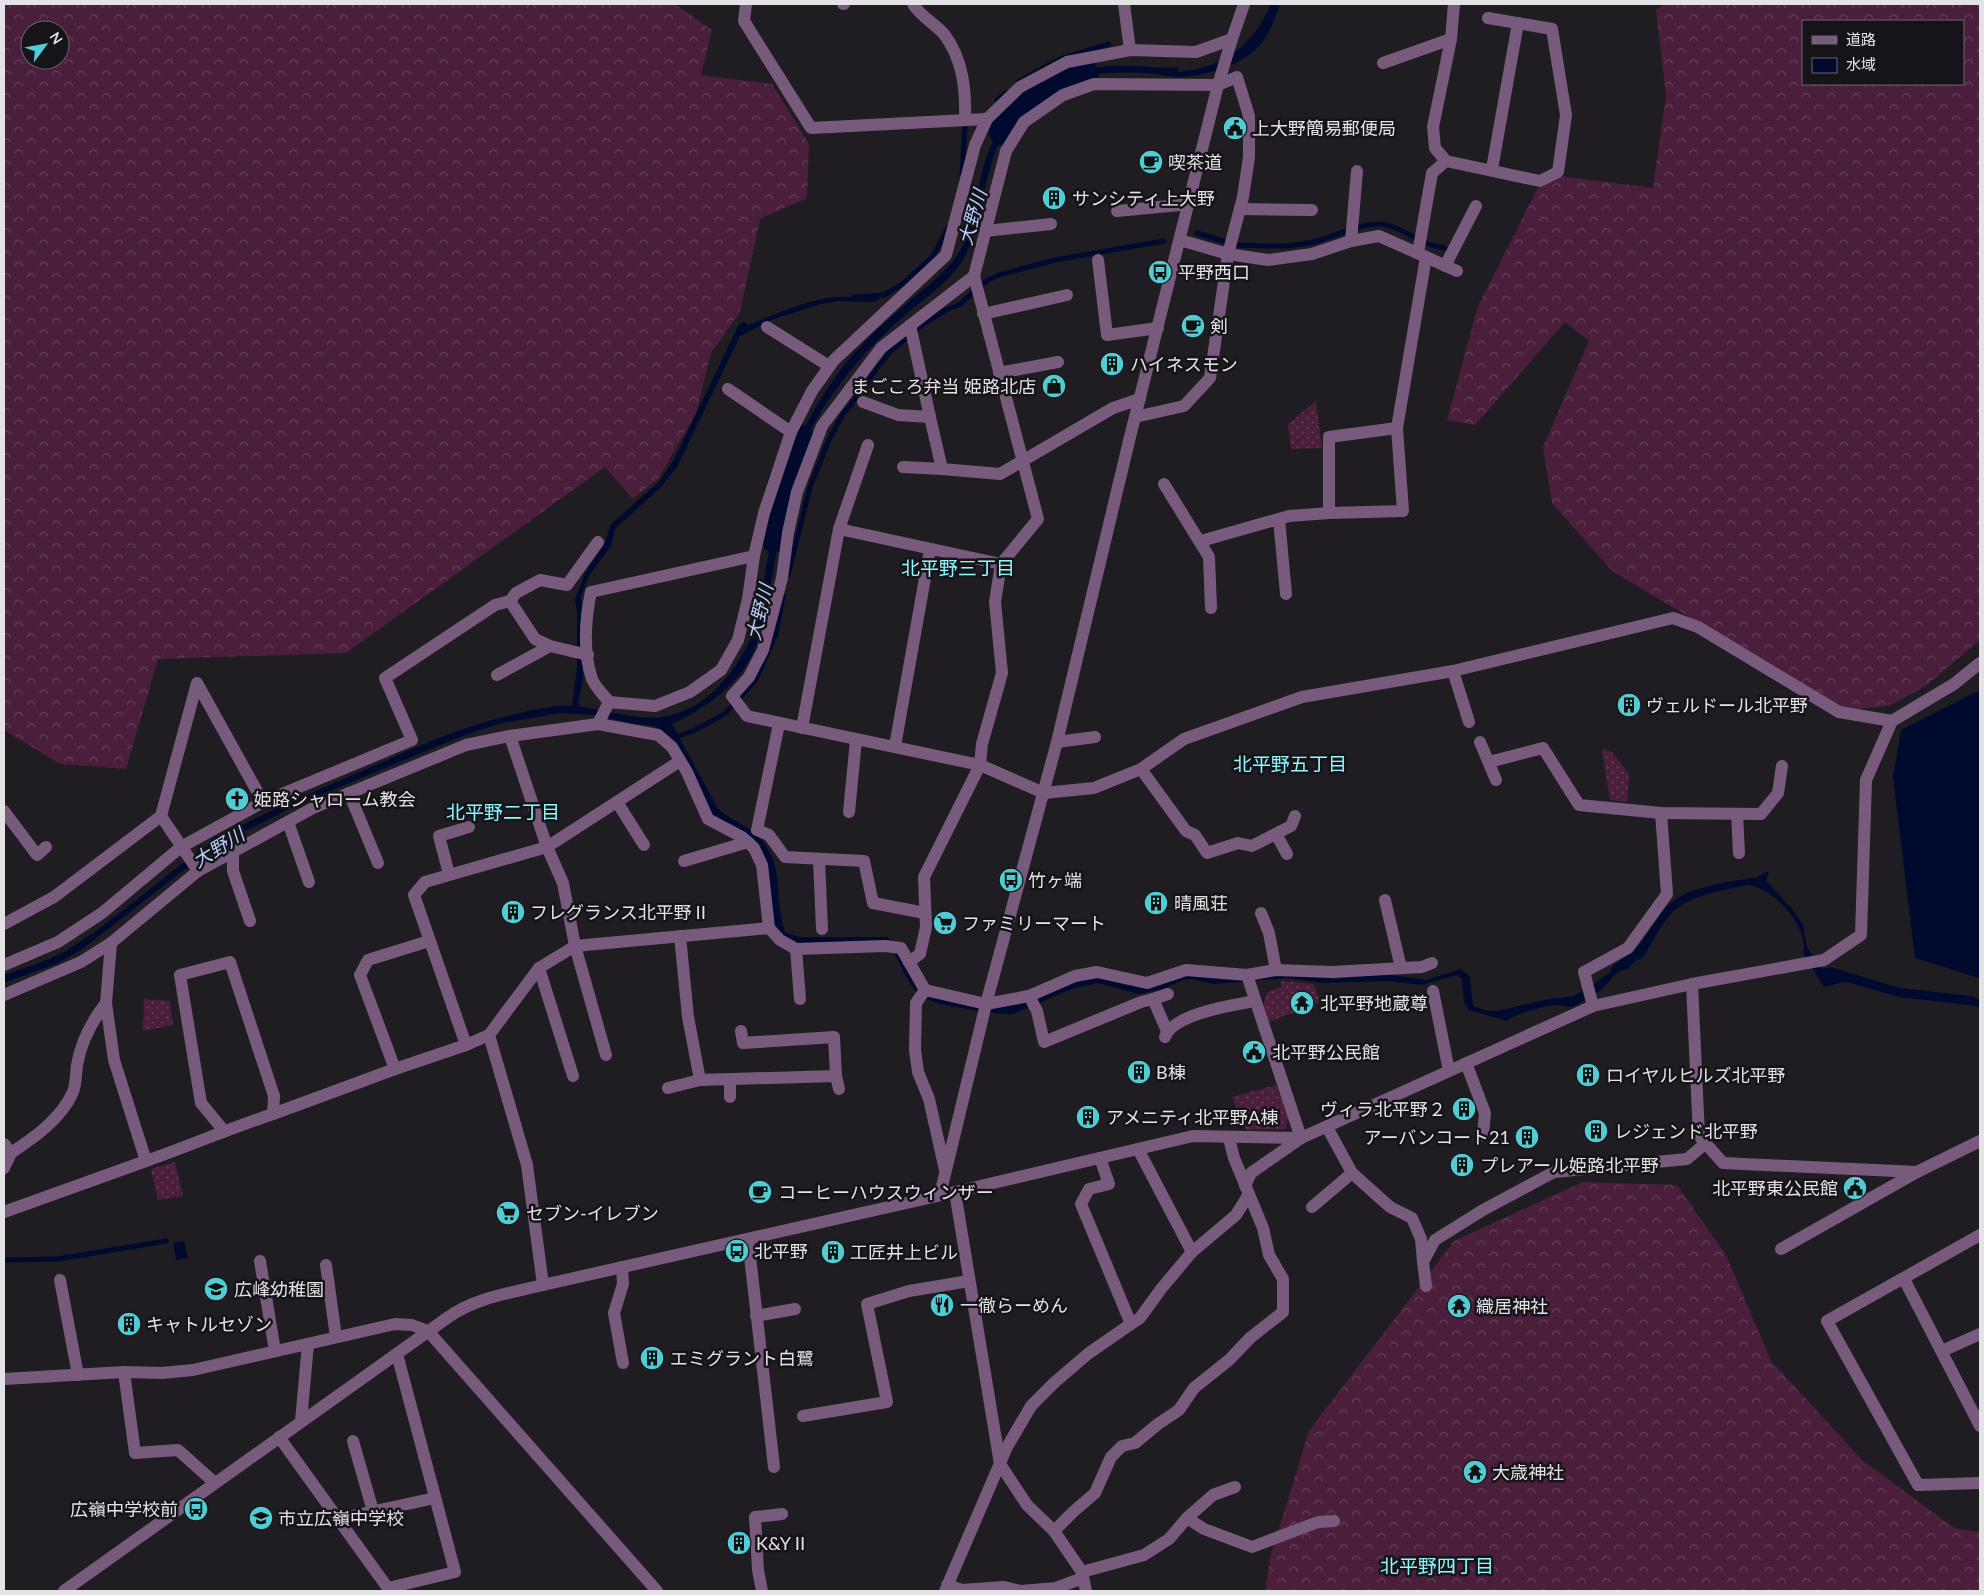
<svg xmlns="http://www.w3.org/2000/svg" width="1984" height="1595" font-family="Lato,'Noto Sans JP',sans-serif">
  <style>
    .grass { fill: url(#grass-dots) }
    .forest { fill: url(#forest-crowns); fill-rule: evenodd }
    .water { fill: #000a2f }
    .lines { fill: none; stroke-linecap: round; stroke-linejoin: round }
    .stream { stroke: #000a2f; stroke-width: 5 }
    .river { stroke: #000a2f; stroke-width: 29 }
    .minor { stroke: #785b7c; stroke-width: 12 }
    .labels { text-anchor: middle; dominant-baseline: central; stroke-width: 5; stroke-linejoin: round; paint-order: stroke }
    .poi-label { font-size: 18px; fill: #e3e2e5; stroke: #161419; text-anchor: start }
    .water-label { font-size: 19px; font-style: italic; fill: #b5cdf7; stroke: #161419 }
    .neighbourhood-label { font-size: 19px; fill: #8cf8fe; stroke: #161419 }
  </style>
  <defs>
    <pattern id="grass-dots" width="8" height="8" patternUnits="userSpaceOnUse" patternTransform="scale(1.25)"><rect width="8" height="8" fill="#4b1f3c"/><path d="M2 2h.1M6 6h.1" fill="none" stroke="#653f58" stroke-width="1.8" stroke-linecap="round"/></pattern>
    <pattern id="forest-crowns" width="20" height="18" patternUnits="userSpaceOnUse" patternTransform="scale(1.25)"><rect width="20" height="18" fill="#4b1f3c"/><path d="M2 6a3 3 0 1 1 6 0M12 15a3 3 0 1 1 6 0" fill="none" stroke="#653f58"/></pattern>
  </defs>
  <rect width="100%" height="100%" fill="#1f1d22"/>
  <g class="grass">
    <polygon points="1316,401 1322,448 1291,449 1288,424"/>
    <polygon points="1602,749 1612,752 1629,774 1627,802 1610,800"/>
    <polygon points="1281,981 1314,984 1320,1002 1269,1022 1264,1008 1264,1001 1267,992 1281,987"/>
    <polygon points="144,999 170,1001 173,1025 143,1031"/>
    <polygon points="1276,1085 1288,1116 1286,1129 1246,1130 1232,1097"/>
    <polygon points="175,1162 183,1196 158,1200 151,1169"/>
  </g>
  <g class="forest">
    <path d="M4,4H675L712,30L701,75L772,84L809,144L807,198L760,219L740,312L711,353L696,413L658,479L633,499L605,467L346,653L158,659L126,769L60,764L4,730ZM30,30H60V60H30Z"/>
    <path d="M1665,4H1980V640L1927,685L1891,705L1847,711L1612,571L1552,503L1543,447L1589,341L1565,322L1475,425L1447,420L1478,306L1545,174L1653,188L1666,95L1656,10ZM1803,21H1963V84H1803Z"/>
    <polygon points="1583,1182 1677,1185 1726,1255 1771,1361 1862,1460 1954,1528 1980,1532 1980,1591 1265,1591 1270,1558 1309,1431 1454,1241"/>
  </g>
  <g class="water">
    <path d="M1271,4H1280C1275,18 1270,34 1259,46C1242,66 1200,78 1173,77C1168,76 1163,75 1158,74C1130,72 1098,71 1070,79C1051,85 1029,104 1015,118C981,157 988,210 966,254C953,281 926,296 904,316C860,354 821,401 799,456C782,501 778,551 768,598C763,622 759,647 745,667C728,693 699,711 672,724L718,809C730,820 748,825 759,837C786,865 773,898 785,932L799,937H887L892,941L921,987L975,1005L1046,991L1098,975L1136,984L1180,975L1304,973L1333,979L1385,974L1426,980L1461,969L1468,975L1470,978L1473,1006L1488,1011H1497L1549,999L1574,996L1598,981L1610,972L1613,966L1633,951L1640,944L1666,907L1679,897L1691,891L1721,883L1757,877L1769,871L1766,881L1792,909L1803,925L1807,947L1822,969L1830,967L1900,988L1971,996L1980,1000V1009L1977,1006L1899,997L1851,983L1843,982L1824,987L1803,953C1810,928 1772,886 1748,885C1720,891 1683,895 1665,921C1656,933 1650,949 1640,960L1637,959L1628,969C1617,968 1609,983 1601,990C1594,995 1585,1000 1578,1004C1568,1009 1568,1006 1559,1005C1549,1004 1514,1014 1507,1021L1469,1010L1464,1002L1462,979L1457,975L1421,985L1389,981L1324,983L1288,978L1214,984L1191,979L1183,980L1163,989L1139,994L1098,983L1071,989L1013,1014C999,1015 935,1005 924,998C910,989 902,967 894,953L789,942C785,939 780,935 777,931C770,918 771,877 765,859L712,815L676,744L669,736L655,726L636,724L594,715L560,713L503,723L479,730L440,745L301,803L226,841L184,870L81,950L58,963L4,983V975C24,968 45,962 64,952C114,922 156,881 204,848C250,817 303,797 353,775C408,751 461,725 520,713C537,709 555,705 572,706L577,667V612L575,600L585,573L605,543L611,524L659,482L676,456L738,326L744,321L748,325C772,316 797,304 822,299C842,294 862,299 881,297L877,301L869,302L839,301L821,304L774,319L740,336L677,467L662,486L615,529L611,546L589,576L581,596L584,658L583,677L578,706C606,710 633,720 662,717C707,711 740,668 755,628C760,613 761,595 764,579C774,526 780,469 808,421C823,394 841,366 863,344C876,330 892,316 907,303C927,286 945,274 960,251C972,231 977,189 984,165C1001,105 1051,69 1113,66C1135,65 1156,69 1178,67V72C1224,68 1253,46 1271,4Z"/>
    <polygon points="1980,690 1980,978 1979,978 1915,958 1893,777 1901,730"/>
    <polygon points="184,1241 188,1258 176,1260 173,1243"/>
  </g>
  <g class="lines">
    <g class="stream">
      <polyline points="1018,82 1060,59 1109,44"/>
      <polyline points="997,100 1006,93"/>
      <polyline points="962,175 965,125"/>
      <polyline points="1197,233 1226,242"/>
      <path d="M1237,245C1263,246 1288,248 1313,242C1335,237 1358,223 1380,224C1400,225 1422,246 1445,248"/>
      <polyline points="854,297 884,295 901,285 933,256 949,226"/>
      <polyline points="788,575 810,487 829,440 843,414 862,391 877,368 890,352 923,324 946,310 959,305 988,280 999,275 1055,260 1164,241"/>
      <polyline points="674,738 695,730 726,713 756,679 776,634 783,596"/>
      <polyline points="4,1260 58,1259 166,1241"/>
    </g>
    <g class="river">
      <polyline points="1003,131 1009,120 1068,76 1084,74"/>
      <polyline points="775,538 782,483 800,439"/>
    </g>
    <g class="minor">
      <polyline points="746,4 744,21 811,128 987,119"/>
      <polyline points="843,4 844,4"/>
      <path d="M913,4C920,16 934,23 944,34C963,59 966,90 965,120"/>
      <polyline points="1124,4 1130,50"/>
      <polyline points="1454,4 1451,39 1433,127 1435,148 1446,161 1540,181 1558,172 1566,115 1552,29 1488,18"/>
      <polyline points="1383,63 1451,39"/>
      <polyline points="1492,169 1518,23"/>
      <polyline points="1240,209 1312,210"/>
      <polyline points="1117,211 1190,204"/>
      <polyline points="985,231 1051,224"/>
      <polyline points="1180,240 1228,254 1268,260 1312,254 1351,241 1379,236 1426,257 1397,428 1403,511 1329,513 1329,437 1397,428"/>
      <polyline points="1351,241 1357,171"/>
      <polyline points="1418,253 1432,173 1446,161"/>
      <polyline points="1426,257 1457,271"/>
      <polyline points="1098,260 1107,335 1158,328"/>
      <polyline points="1445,266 1476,206"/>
      <polyline points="983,314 1067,295"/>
      <polyline points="910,325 930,417"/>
      <polyline points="767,327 829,366"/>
      <polyline points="999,373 1058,362"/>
      <polyline points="728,389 791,432"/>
      <polyline points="863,402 898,415 930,417 942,469 1000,474 1113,408 1140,399"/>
      <polyline points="1135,417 1184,406 1210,378 1228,254 1243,197 1249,157 1249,116 1237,77 1218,85 1094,84 1063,95 1024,122 1006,151 974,276 881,348 822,426 797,492 788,533 782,578 763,650 749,677 732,696 747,716 980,765 1044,793 1094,788 1141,769 1184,739 1302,697 1453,671 1673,618 1698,627 1839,712 1892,721"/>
      <polyline points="903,467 942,469"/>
      <polyline points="1164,484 1209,557 1211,608"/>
      <polyline points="1279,519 1286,594"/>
      <polyline points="839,529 868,445"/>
      <polyline points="1201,541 1289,516 1329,513"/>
      <path d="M754,556L591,592C585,619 583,653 592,679C595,687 604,695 609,702L655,706L690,692L721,670L738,640L748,599L754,556L764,513L791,432L812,391L834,360L946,255L975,145L987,119L1020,87L1067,62L1130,50L1196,52L1232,39"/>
      <polyline points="510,601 535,639 550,646 588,655"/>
      <polyline points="1453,671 1469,722"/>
      <polyline points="497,675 550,646"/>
      <polyline points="598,724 609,702"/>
      <polyline points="779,724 757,830 769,835 785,857 864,861 873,903 925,913"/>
      <polyline points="802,728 839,529 1001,564"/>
      <polyline points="1057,742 1095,737"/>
      <polyline points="1480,742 1496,780"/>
      <polyline points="895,746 930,550"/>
      <polyline points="1489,762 1543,748 1579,805 1661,813 1761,814 1778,793 1782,766"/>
      <polyline points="1141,769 1186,831 1195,835 1207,853 1238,843 1252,846 1291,826 1295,816"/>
      <polyline points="349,793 378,863"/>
      <polyline points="617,802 644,845"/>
      <polyline points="4,811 37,855 46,847"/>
      <polyline points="849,812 856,740"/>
      <polyline points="1737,814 1739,853"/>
      <polyline points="161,816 198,871"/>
      <polyline points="288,822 309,882"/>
      <polyline points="1276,834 1287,854"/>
      <polyline points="233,852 233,871 250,921"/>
      <polyline points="819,859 822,929"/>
      <polyline points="684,861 748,842"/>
      <polyline points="449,874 439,836 469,827"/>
      <polyline points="1385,900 1401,968"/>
      <polyline points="1261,913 1269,933 1276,970"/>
      <polyline points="4,924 54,897 161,816 197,683 263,802"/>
      <polyline points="680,936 688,1017 700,1080"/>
      <polyline points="796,949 800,999"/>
      <polyline points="909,962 920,954 926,927 924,877 980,765 982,744 1002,673 995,602 1001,564 1038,519 974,276"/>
      <polyline points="4,965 58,942 102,913 181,847 263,802 412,740 385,678 495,605 510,601 516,593 540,580 567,585 598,542"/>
      <polyline points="539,968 573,1076"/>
      <polyline points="1692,984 1699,1136 1723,1163 1917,1172 1980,1141"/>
      <polyline points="925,990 916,1003 915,1050 918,1072 929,1099 945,1170"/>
      <polyline points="1433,991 1449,1071"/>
      <polyline points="4,995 81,962 111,943 198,871 313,808 466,745 510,736 598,724 658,735 672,747 687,772 708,819 742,837 754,848 762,865 769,928 780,940 796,949 885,946 901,948 925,990 986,1004 1029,996 1075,976 1097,972 1147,983 1186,970 1247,975 1276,970 1332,972 1422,967 1432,963"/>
      <polyline points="1029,996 1037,1011 1044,1042 1141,1002 1153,999 1167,1031"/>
      <polyline points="1153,999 1168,994"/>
      <polyline points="1593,1006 1584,972 1628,948 1667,894 1661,813"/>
      <polyline points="489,1035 527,1165 543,1285"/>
      <path d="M1165,1037C1173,1014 1233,1005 1255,1001"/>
      <polyline points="466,1045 414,895 425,882 547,847 510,736"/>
      <polyline points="606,1055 575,946 563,883 547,847 680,761"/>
      <polyline points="1466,1063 1485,1113 1483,1135"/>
      <polyline points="395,1069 360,975 368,960 429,941"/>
      <polyline points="836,1076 839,1089"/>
      <polyline points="730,1079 730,1097"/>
      <polyline points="668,1088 700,1080 836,1076 834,1037 743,1043 741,1031"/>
      <polyline points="273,1114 395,1069 466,1045 489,1035 539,968 575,946 769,928"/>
      <polyline points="1327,1127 1352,1173 1390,1207 1412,1218 1421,1239 1423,1262"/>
      <polyline points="4,1144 11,1153 4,1168"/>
      <polyline points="1138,1149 1192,1252"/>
      <path d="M11,1153C35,1137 61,1119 73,1092C76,1084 76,1073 77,1065C81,1042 92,1021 106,1003"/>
      <path d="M146,1161C189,1146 230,1128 273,1114L274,1096L230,962L180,975L201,1103L224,1131"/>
      <polyline points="1245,1186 1251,1173 1301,1138 1247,975"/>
      <polyline points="955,1192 1000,1464 1027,1505 1054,1531 1082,1572 1086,1591"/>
      <polyline points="940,1195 986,1004 1057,742 1129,441 1218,85 1232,39 1244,4"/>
      <polyline points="1312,1207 1352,1173"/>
      <polyline points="4,1212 146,1161 114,1060 106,1003 111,943"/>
      <polyline points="1980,1235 1827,1321 1918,1485 1980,1483"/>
      <polyline points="748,1239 774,1467"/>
      <polyline points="1781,1249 1917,1172"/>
      <polyline points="260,1261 275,1351"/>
      <polyline points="326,1265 336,1337"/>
      <polyline points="622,1267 623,1284 614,1313 623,1363"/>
      <polyline points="1904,1279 1980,1426"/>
      <polyline points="60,1280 78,1375"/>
      <polyline points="1426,1286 1423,1262 1435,1240 1483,1210 1554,1172 1687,1159 1706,1143"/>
      <polyline points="756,1316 795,1309"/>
      <polyline points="1131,1324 1140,1318 1161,1289 1192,1252 1236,1215 1249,1194"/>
      <polyline points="1942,1351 1980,1334"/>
      <polyline points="124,1372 135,1453 178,1450 215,1483"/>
      <polyline points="4,1379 124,1372 162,1373 193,1370 395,1324 412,1325 428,1331 657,1591"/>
      <polyline points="803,1416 887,1402 867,1304 909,1291 969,1281"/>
      <polyline points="301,1421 308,1344"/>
      <polyline points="279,1437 390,1591"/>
      <polyline points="353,1441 373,1511"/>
      <polyline points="1187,1518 1213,1495 1235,1487"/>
      <polyline points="338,1519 435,1498"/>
      <polyline points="1054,1531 1073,1512 1095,1493 1111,1457 1122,1446 1135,1443 1158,1424 1179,1410 1194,1388 1229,1360 1250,1338 1283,1312 1283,1279 1269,1255 1263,1228 1234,1158 1229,1138"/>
      <polyline points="1082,1572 1144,1555 1169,1539 1187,1518 1204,1529 1252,1547 1318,1522 1334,1521"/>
      <polyline points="947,1585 962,1590 1004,1587 1021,1591 1056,1588 1083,1578"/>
      <polyline points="388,1588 455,1572 397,1354"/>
      <path d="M64,1591L447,1318C474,1298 510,1293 543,1285L955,1192L1193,1136L1301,1138L1593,1006L1692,984L1824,960L1861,935L1866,780L1892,721L1954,684L1980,663"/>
      <polyline points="762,1591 758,1570 755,1517 782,1514"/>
      <polyline points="945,1591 1007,1447 1031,1406 1055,1382 1089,1353 1131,1324 1081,1204 1089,1189 1109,1184 1100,1158"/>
    </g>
  </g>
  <defs>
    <g id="civic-disc" transform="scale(1.25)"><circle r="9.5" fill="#51ccd3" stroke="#161419"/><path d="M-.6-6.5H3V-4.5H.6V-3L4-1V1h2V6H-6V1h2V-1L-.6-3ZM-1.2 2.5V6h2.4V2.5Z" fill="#111"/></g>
    <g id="cafe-disc" transform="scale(1.25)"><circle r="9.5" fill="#51ccd3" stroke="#161419"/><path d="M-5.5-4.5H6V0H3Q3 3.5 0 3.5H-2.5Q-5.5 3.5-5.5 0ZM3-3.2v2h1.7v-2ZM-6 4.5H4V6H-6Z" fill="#111"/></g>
    <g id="building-disc" transform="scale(1.25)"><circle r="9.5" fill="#51ccd3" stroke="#161419"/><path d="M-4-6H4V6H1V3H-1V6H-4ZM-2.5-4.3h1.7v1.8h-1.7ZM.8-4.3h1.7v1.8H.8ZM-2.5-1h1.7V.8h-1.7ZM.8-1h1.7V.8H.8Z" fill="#111"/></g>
    <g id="bus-disc" transform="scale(1.25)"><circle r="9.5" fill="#51ccd3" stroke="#161419"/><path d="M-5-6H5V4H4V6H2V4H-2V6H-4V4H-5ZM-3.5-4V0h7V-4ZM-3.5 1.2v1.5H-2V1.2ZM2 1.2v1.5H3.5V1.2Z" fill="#111"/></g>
    <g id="shop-disc" transform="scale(1.25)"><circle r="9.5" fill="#51ccd3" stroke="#161419"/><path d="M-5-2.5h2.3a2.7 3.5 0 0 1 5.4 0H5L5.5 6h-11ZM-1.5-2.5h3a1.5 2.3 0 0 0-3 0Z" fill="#111"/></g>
    <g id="church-disc" transform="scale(1.25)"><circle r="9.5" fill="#51ccd3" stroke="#161419"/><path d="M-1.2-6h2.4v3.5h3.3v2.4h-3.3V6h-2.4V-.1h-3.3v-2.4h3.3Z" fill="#111"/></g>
    <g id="supermarket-disc" transform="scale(1.25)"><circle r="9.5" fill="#51ccd3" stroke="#161419"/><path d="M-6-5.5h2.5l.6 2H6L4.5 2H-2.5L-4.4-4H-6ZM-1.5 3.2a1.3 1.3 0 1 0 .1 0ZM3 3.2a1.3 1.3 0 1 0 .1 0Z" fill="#111"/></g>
    <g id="temple-disc" transform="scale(1.25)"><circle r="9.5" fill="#51ccd3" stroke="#161419"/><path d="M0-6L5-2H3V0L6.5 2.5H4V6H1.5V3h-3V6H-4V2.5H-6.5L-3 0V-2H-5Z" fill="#111"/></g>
    <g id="school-disc" transform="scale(1.25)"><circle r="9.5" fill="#51ccd3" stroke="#161419"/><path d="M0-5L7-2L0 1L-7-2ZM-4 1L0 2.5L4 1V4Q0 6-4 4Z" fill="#111"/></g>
    <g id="restaurant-disc" transform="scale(1.25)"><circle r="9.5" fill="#51ccd3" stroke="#161419"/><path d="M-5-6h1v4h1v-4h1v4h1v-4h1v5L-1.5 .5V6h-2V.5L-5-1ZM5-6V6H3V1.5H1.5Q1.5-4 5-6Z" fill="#111"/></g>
  </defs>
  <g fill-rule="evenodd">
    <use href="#civic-disc" x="1235" y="128"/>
    <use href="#cafe-disc" x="1151" y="162"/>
    <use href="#building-disc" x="1054" y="198"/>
    <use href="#bus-disc" x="1160" y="272"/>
    <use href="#cafe-disc" x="1193" y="326"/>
    <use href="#building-disc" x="1112" y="364"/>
    <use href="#shop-disc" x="1054" y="386"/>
    <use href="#building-disc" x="1629" y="705"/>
    <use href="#church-disc" x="237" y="799"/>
    <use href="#bus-disc" x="1011" y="880"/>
    <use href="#building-disc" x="1156" y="903"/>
    <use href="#building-disc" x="513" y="912"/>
    <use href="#supermarket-disc" x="945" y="923"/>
    <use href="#temple-disc" x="1302" y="1003"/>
    <use href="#civic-disc" x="1254" y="1052"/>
    <use href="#building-disc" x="1139" y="1072"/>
    <use href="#building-disc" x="1588" y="1075"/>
    <use href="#building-disc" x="1464" y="1109"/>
    <use href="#building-disc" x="1088" y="1117"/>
    <use href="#building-disc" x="1596" y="1131"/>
    <use href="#building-disc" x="1527" y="1137"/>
    <use href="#building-disc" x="1462" y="1165"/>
    <use href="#civic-disc" x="1855" y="1188"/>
    <use href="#cafe-disc" x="760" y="1192"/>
    <use href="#supermarket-disc" x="508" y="1213"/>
    <use href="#bus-disc" x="737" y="1251"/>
    <use href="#building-disc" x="833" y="1252"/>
    <use href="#school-disc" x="216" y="1289"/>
    <use href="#restaurant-disc" x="942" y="1305"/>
    <use href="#temple-disc" x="1459" y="1306"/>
    <use href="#building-disc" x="129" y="1324"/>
    <use href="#building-disc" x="652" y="1358"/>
    <use href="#temple-disc" x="1475" y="1472"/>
    <use href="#bus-disc" x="196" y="1509"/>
    <use href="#school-disc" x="261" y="1518"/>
    <use href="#building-disc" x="739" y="1543"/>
  </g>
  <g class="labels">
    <g class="poi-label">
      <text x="1252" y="128">上大野簡易郵便局</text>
      <text x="1168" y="162">喫茶道</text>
      <text x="1072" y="198">サンシティ上大野</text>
      <text x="1178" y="272">平野西口</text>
      <text x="1210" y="326">剣</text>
      <text x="1130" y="364">ハイネスモン</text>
      <text x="1036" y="386" text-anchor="end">まごころ弁当 姫路北店</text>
      <text x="1646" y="705">ヴェルドール北平野</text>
      <text x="254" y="799">姫路シャローム教会</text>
      <text x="1028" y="880">竹ヶ端</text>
      <text x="1174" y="903">晴風荘</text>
      <text x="530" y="912">フレグランス北平野Ⅱ</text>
      <text x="962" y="923">ファミリーマート</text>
      <text x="1320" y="1003">北平野地蔵尊</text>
      <text x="1272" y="1052">北平野公民館</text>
      <text x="1156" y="1072">B棟</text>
      <text x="1606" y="1075">ロイヤルヒルズ北平野</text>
      <text x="1446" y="1109" text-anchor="end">ヴィラ北平野２</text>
      <text x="1106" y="1117">アメニティ北平野A棟</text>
      <text x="1614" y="1131">レジェンド北平野</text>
      <text x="1510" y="1137" text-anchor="end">アーバンコート21</text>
      <text x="1480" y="1165">プレアール姫路北平野</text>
      <text x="1838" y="1188" text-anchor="end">北平野東公民館</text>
      <text x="778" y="1192">コーヒーハウスウィンザー</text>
      <text x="526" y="1213">セブン-イレブン</text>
      <text x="754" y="1251">北平野</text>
      <text x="850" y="1252">工匠井上ビル</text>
      <text x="234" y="1289">広峰幼稚園</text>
      <text x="960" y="1305">一徹らーめん</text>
      <text x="1476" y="1306">織居神社</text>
      <text x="146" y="1324">キャトルセゾン</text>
      <text x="670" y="1358">エミグラント白鷺</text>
      <text x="1492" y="1472">大歳神社</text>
      <text x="178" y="1509" text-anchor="end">広嶺中学校前</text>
      <text x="278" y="1518">市立広嶺中学校</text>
      <text x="756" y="1543">K&amp;YⅡ</text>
    </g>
    <g class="water-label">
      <text transform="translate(972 217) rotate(-74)">大野川</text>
      <text transform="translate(759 612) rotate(-76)">大野川</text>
      <text transform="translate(218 847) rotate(-32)">大野川</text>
    </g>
    <g class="neighbourhood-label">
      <text x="958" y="567">北平野三丁目</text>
      <text x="1290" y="763">北平野五丁目</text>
      <text x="503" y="811">北平野二丁目</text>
      <text x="1437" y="1565">北平野四丁目</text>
    </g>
  </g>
  <rect width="1984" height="1595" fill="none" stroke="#e3e2e5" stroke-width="10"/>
  <rect x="1802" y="20" width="162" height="65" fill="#161419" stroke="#68666b"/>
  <rect x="1812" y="36" width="25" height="8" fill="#785b7c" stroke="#68666b"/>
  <text x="1846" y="45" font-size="15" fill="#e3e2e5">道路</text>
  <rect x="1812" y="58" width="25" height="15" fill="#000a2f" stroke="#68666b"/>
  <text x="1846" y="70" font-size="15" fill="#e3e2e5">水域</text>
  <g transform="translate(45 45) rotate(58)"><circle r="24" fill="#161419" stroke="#68666b"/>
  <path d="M0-4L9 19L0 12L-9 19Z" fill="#51ccd3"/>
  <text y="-8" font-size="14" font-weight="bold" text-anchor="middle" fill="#e3e2e5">N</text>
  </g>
</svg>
